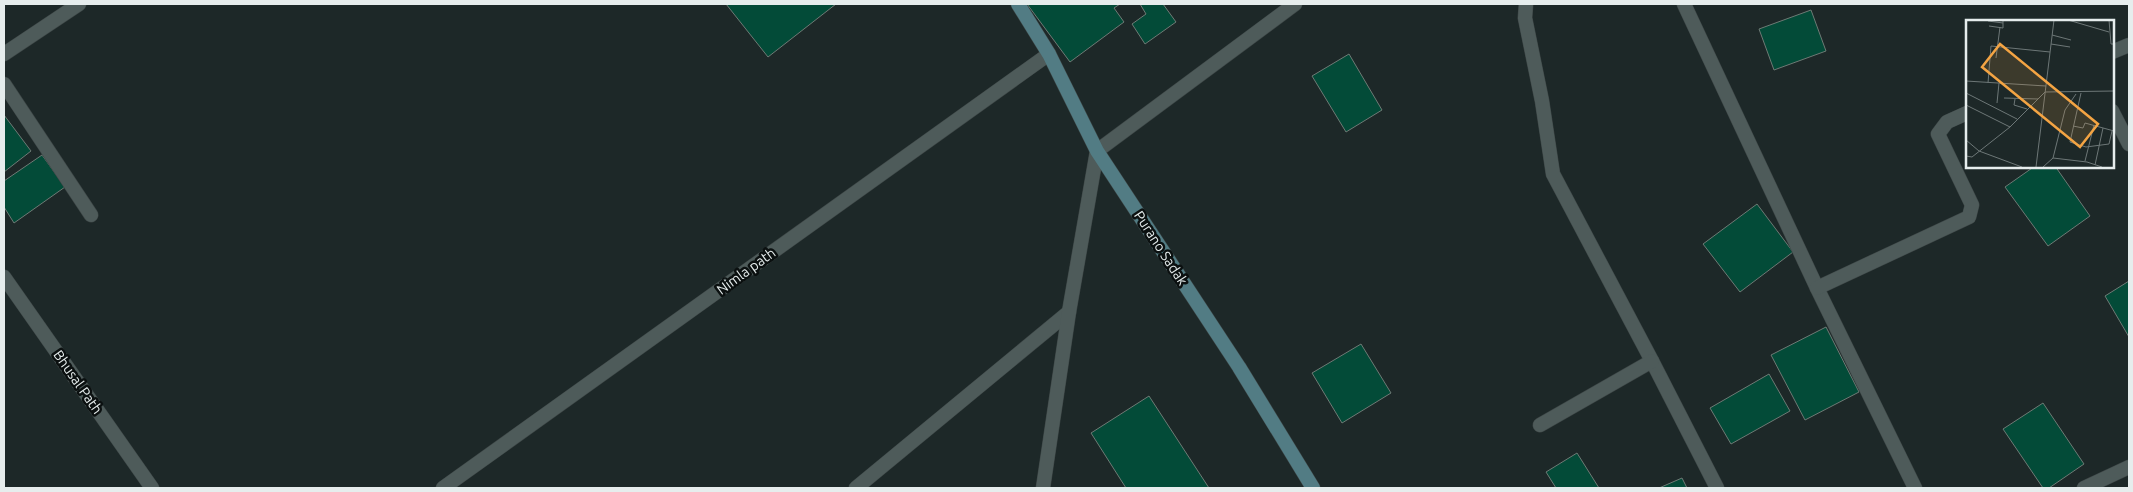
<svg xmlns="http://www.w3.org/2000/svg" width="2133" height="492" font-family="Ubuntu,sans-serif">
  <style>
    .building { fill: #034b38; stroke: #6e7a75 }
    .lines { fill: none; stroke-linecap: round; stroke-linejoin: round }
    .minor-casing { stroke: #3d4646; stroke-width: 15 }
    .secondary-casing { stroke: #3d4646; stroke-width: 15 }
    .minor { stroke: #4e5b5a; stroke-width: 14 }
    .secondary { stroke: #527c84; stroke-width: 14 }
    .labels { text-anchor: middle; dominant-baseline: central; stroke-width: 5; stroke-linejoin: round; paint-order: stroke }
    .street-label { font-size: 14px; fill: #e6eded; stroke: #0b1010 }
    .inset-road { fill: none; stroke: #6d7777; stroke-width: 1 }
    .view { fill: #f4a443; fill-opacity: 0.15; stroke: #f4a443; stroke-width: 2.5 }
    .inset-edge { fill: none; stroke: #e6eded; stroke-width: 2.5 }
  </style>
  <rect width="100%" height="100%" fill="#1d2828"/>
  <g class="building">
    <polygon points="726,4 836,4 768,57"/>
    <polygon points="1027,4 1120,4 1114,8 1124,22 1070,62"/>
    <polygon points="1140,4 1163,4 1176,22 1145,44 1132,24 1146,14"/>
    <polygon points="1811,10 1826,51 1774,70 1759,29"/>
    <polygon points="1349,54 1382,110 1346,132 1312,76"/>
    <polygon points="4,115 31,151 4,172"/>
    <polygon points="42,155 65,187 14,223 4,207 4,181"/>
    <polygon points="2035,166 2055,166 2090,216 2048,246 2005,187"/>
    <polygon points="1757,204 1793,252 1740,292 1703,244"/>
    <polygon points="2129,281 2129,337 2105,296"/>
    <polygon points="1826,327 1859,392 1805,420 1771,355"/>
    <polygon points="1361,344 1391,393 1342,423 1312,373"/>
    <polygon points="1769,374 1790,411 1731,444 1710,408"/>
    <polygon points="1149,396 1209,488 1126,488 1091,433"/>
    <polygon points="2043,403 2084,464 2049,488 2043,488 2003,429"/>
    <polygon points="1577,453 1599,488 1556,488 1546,472"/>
    <polygon points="1682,478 1687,488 1659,488"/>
  </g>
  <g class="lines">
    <g class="minor-casing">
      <g id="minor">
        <polyline points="1526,4 1525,18 1542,101 1553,174 1652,361 1717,488"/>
        <polyline points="1684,4 1817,288 1915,488"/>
        <polyline points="2112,52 2129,45"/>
        <polyline points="4,54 79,4"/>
        <polyline points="4,84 91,215"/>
        <polyline points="2112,111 2129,144"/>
        <polyline points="4,277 152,488"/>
        <polyline points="1817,288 1969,217 1972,205 1938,134 1947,122 1967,113"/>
        <polyline points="1540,425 1652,361"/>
        <polyline points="443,488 1049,54"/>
        <polyline points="856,488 1069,312"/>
        <polyline points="1043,488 1069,312 1097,151 1295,4"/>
        <polyline points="2084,488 2129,467"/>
      </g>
    </g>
    <g class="secondary-casing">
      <polyline id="secondary" points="1018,4 1049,54 1097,151 1239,367 1313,488"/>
    </g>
    <use href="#minor" class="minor"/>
    <use href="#secondary" class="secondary"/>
  </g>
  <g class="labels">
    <g class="street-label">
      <text transform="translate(1161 248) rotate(57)">Purano Sadak</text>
      <text transform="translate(746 271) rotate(-36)">Nimla path</text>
      <text transform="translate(78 382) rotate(55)">Bhusal Path</text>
    </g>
  </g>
  <g transform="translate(1966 20)">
    <rect width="148" height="148" fill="#1d2828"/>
    <path class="inset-road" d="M102,0L143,12M143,0L145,24H148M22,1L37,3M23,6L37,8V0M86,15L105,20M85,24L104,27M30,38L34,7M0,61L80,66M22,63L25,26L84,32M0,73L51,99M115,73L104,122L120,127L143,124L146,111M38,78L72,79M49,79L48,85L61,89M31,83L33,63M0,85L44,107M107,106L117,108L119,103L148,111M0,120L13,131L56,147M0,136L6,137L44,107L79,72L148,71M87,138L99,90L110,74M119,141L128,105M129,145L137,108M70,147L88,0M77,147L87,138L121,142L136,147"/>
    <path class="view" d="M34,24L132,104L114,127L16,47Z"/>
    <rect width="148" height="148" class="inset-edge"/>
  </g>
  <rect width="2133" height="492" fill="none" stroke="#e6eded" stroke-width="10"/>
</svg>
